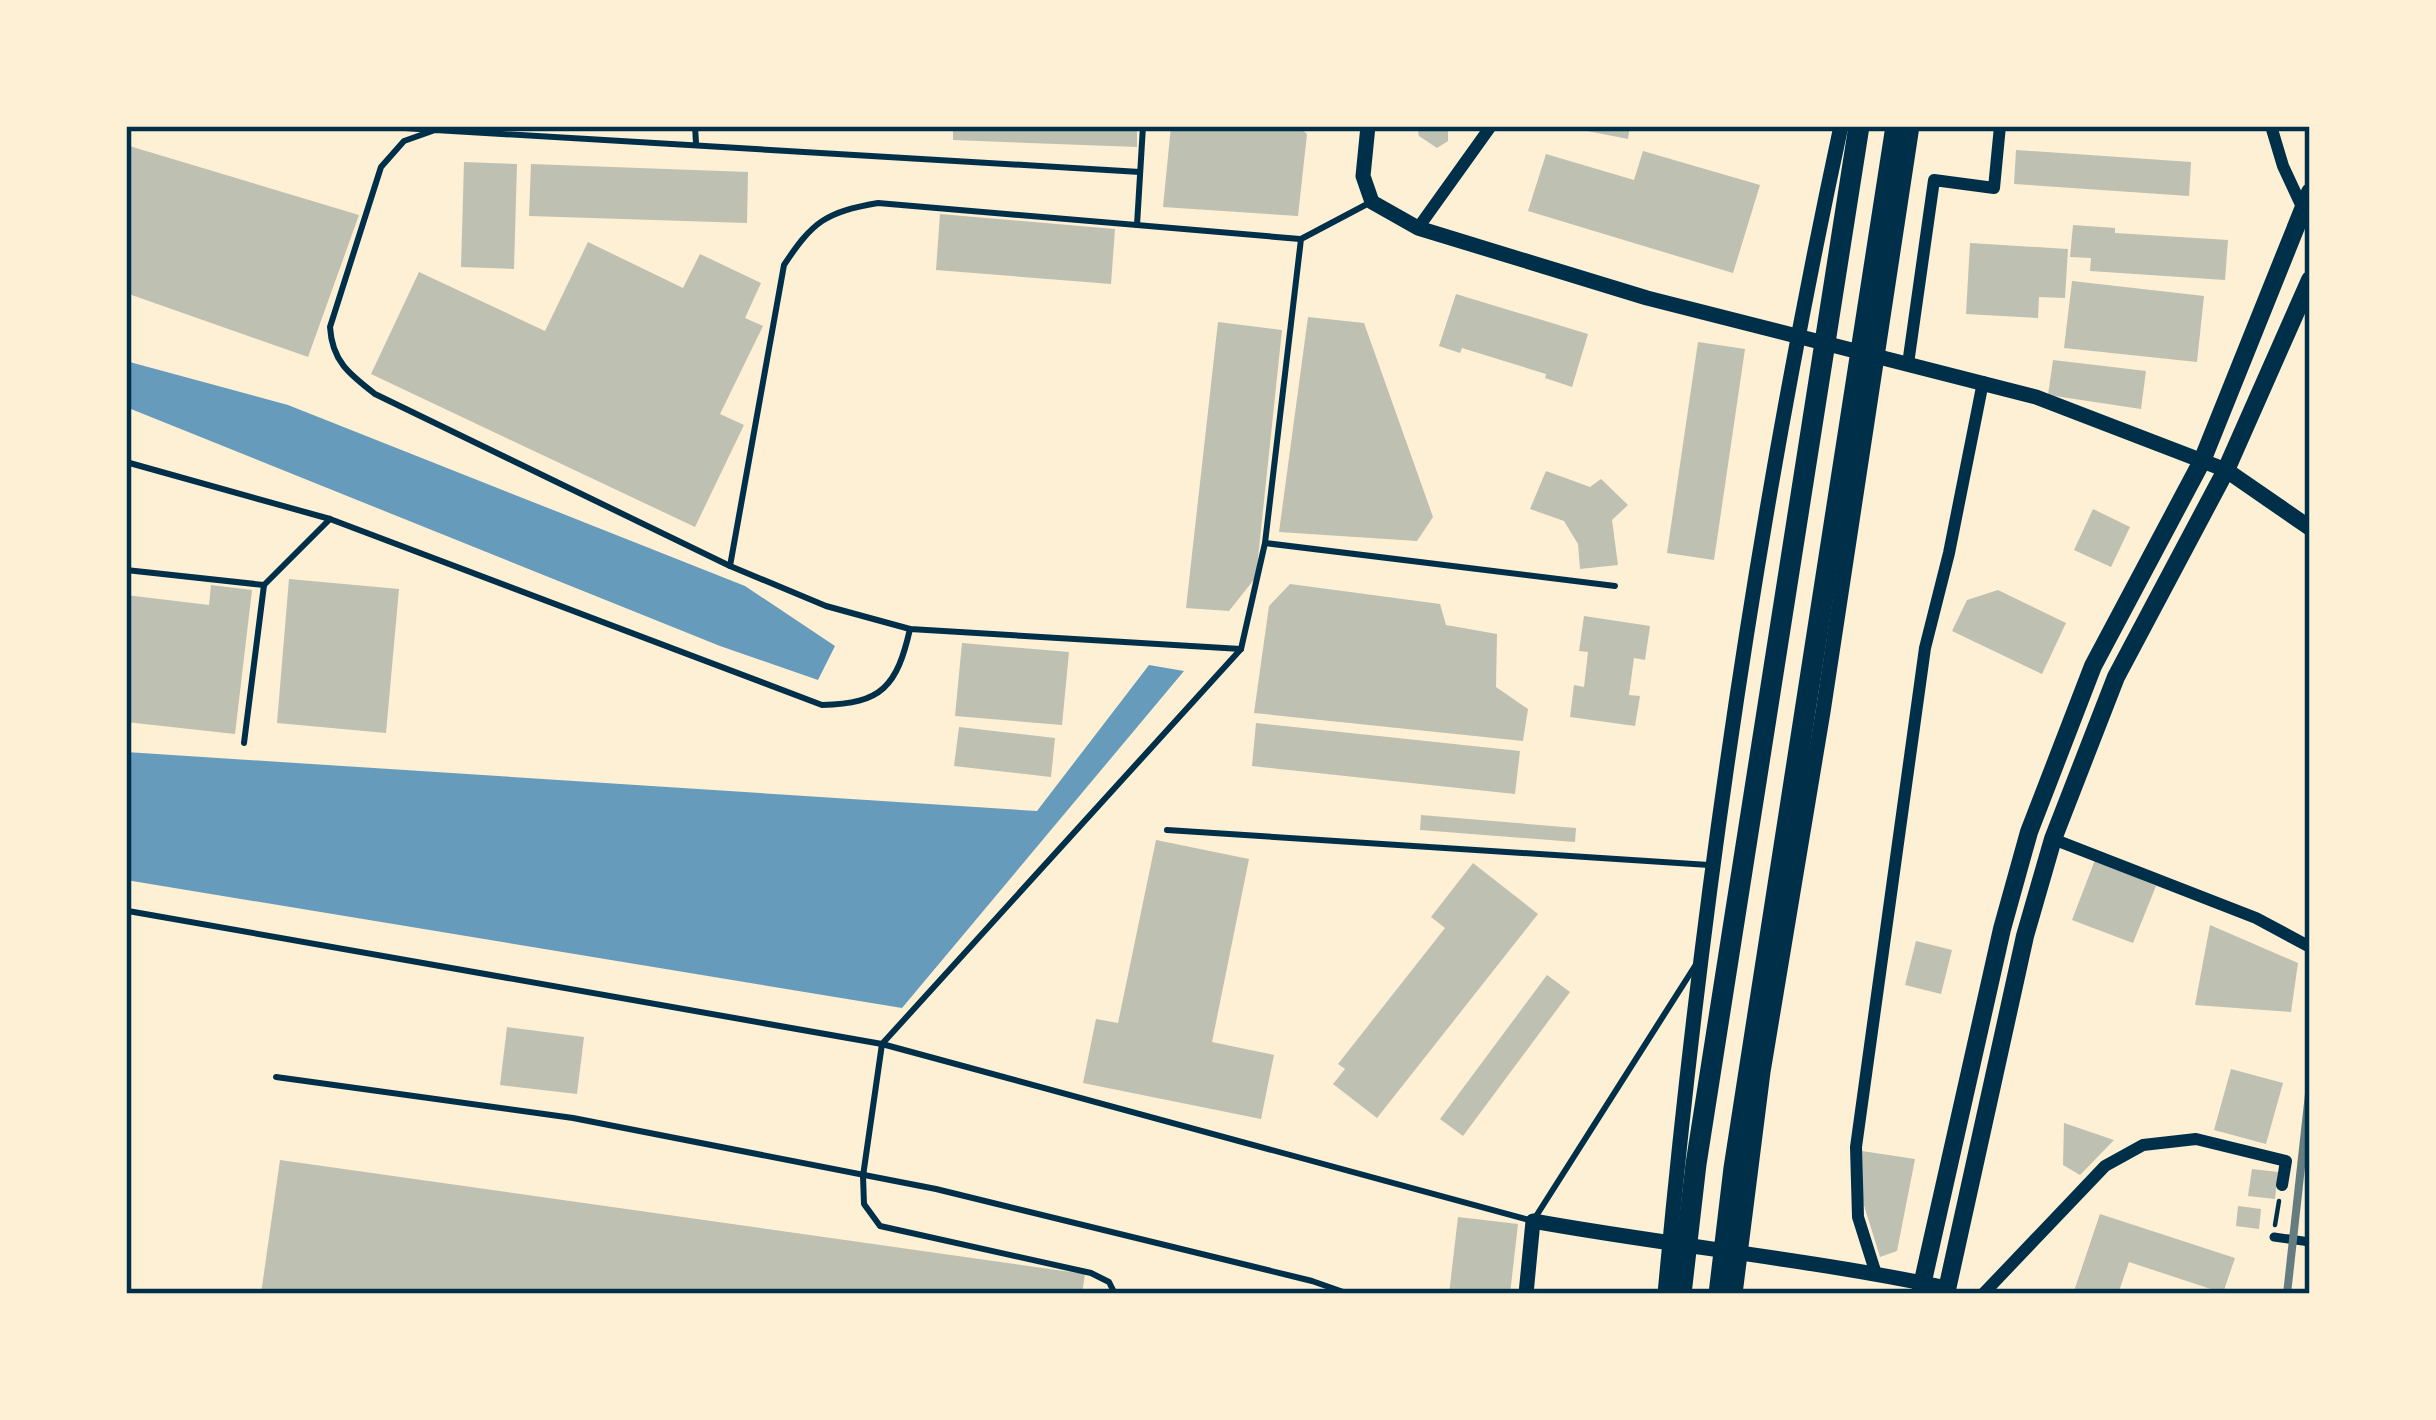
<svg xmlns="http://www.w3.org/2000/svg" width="2436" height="1420" font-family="Rubik,sans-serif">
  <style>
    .water { fill: #669bbc }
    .building { fill: #bec0b2 }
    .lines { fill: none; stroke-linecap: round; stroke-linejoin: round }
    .path { stroke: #003049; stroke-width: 4.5 }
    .service { stroke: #003049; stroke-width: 6 }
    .pedestrian { stroke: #003049; stroke-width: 9 }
    .minor { stroke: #003049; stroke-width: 12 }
    .tertiary { stroke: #003049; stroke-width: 15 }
    .secondary { stroke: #003049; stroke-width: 16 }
    .primary { stroke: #003049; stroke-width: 18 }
    .motorway { stroke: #003049; stroke-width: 21 }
    .rail { stroke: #657d81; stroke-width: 8 }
    .neatline { fill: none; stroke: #003049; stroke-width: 4.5 }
  </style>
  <rect width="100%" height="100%" fill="#fdf0d5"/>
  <g class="water">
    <polygon points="126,361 288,405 745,586 835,646 818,680 720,646 126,407"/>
    <polygon points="1149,665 1184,671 902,1008 126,880 126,752 1037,811"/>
  </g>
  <g class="building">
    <polygon points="953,126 1137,126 1137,147 953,140"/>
    <polygon points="1171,126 1298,126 1307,134 1298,216 1163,207"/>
    <polygon points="1417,126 1448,126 1448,141 1437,148 1419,136"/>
    <polygon points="1562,126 1630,126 1628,139"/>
    <polygon points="126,145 359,215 308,357 126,293"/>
    <polygon points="2016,150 2191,162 2189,196 2014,184"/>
    <polygon points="1643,151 1760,185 1733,273 1528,211 1546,154 1634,180"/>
    <polygon points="464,162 517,164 514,269 461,267"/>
    <polygon points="531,164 748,172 747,223 529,216"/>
    <polygon points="940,214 1115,229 1111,284 936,270"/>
    <polygon points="2073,225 2115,228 2115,233 2228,240 2225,280 2090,271 2091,258 2070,257"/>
    <polygon points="588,242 683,288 700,254 761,283 745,318 763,326 720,414 744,425 695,527 371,374 419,272 545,331"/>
    <polygon points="1970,243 2068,249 2065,298 2039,297 2038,318 1966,314"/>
    <polygon points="2072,281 2204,296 2197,362 2064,348"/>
    <polygon points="1456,294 1588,334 1572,387 1545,378 1546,374 1462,348 1460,353 1439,346"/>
    <polygon points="1308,317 1364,323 1433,517 1417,541 1279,532"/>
    <polygon points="1218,322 1282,330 1256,577 1229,611 1186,608"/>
    <polygon points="1698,342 1745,349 1714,560 1667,553"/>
    <polygon points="2053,360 2146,371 2141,409 2048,395"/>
    <polygon points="1546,471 1590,487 1601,479 1628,505 1612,520 1618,565 1580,569 1578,544 1564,521 1530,509"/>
    <polygon points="2093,509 2130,527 2111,567 2074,550"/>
    <polygon points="289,579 399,589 386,733 277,723"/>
    <polygon points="1290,584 1440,604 1446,625 1497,634 1496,687 1528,709 1523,741 1254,713 1269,606"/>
    <polygon points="211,585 252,590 235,734 126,722 126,595 209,605"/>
    <polygon points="1998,590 2066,623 2042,674 1952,631 1967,600"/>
    <polygon points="1584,616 1650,626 1645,660 1634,658 1629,695 1640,696 1635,726 1570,717 1574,685 1584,687 1588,652 1579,651"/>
    <polygon points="962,643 1069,652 1062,725 955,716"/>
    <polygon points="1256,723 1520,751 1515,794 1252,766"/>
    <polygon points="959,727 1055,738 1051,777 954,766"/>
    <polygon points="1421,815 1576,828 1575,842 1420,830"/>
    <polygon points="1156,840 1249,859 1212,1042 1274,1055 1261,1119 1083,1083 1096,1019 1118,1023"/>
    <polygon points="2095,860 2156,886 2133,943 2072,920"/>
    <polygon points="1473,863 1538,914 1377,1118 1333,1084 1345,1069 1338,1064 1445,928 1431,917"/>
    <polygon points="2210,925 2298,963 2291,1012 2195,1005"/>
    <polygon points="1916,941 1952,950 1941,994 1905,985"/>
    <polygon points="1547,975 1570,992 1463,1136 1440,1119"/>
    <polygon points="507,1027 584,1037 577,1094 500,1085"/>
    <polygon points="2231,1069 2283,1083 2266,1144 2214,1130"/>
    <polygon points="2064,1123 2114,1140 2080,1175 2063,1165"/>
    <polygon points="1862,1151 1915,1159 1897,1251 1880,1257 1863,1202"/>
    <polygon points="280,1160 1085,1274 1082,1294 261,1294"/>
    <polygon points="2252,1169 2278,1172 2275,1199 2248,1196"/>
    <polygon points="2238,1206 2261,1209 2259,1229 2236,1226"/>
    <polygon points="2100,1214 2235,1258 2223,1293 2129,1262 2118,1294 2073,1294"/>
    <polygon points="1458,1217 1518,1224 1510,1294 1449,1294"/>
  </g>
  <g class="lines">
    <polyline class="path" points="2275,1225 2279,1201"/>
    <g class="service">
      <polyline points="380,126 431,130"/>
      <polyline points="695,126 696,143"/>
      <path d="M1140,172L435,130L404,141L381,167L330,327C332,361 349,374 375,394L730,566L826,606L910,629L1241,649"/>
      <polyline points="1137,225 1143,126"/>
      <path d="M126,462L330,519L822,705C882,704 897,686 910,629"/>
      <polyline points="1265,543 1615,586"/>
      <path d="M730,566L784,265C813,221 826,212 878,203L1300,239"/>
      <polyline points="126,570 264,585"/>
      <polyline points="244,743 264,585 330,519"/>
      <polyline points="1167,830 1709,865"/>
      <polyline points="128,911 882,1044 1533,1221 1695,966"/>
      <polyline points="276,1077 573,1118 936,1189 1312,1281 1349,1294"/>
      <polyline points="1115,1294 1109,1282 1091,1273 880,1226 864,1204 863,1176 882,1044 1241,649 1265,543 1301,239 1371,202"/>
    </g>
    <polyline class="pedestrian" points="2274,1237 2310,1242"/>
    <g class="minor">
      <polyline points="2271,126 2283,166 2303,209"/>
      <polyline points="1418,228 1491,126"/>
      <polyline points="1908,364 1934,180 1994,188 2000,126"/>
      <polyline points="2053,839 2256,918 2310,947"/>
      <polyline points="1876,1274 1858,1217 1856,1147 1925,648 1949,553 1983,382"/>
      <polyline points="1983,1294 2105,1166 2143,1145 2196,1139 2286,1161 2282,1185"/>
    </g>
    <g class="tertiary">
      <polyline points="1368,126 1363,176 1372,202 1418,228 1647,298 2036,397 2226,470"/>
      <path d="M1526,1294L1533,1221C1671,1246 1810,1259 1947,1288"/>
      <path d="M1665,1294C1701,902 1758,511 1841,126"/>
      <polyline points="1735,1294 1763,1072 1823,712 1912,126"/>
    </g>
    <polyline class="secondary" points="2226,470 2310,528"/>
    <g class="primary">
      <polyline points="1920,1294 2002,929 2029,832 2093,666 2202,461 2310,192"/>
      <polyline points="1946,1294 2025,936 2053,839 2116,677 2226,470 2310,280"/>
    </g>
    <g class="motorway">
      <polyline points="1681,1294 1696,1164 1859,126"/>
      <polyline points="1719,1294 1734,1168 1896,126"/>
    </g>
    <g class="rail">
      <polyline points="2287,1294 2310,1085"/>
      <polyline points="2309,1294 2310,1282"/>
    </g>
  </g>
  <rect width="2436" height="1420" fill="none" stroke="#fdf0d5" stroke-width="258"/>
  <rect x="129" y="129" width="2178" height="1162" class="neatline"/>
</svg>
